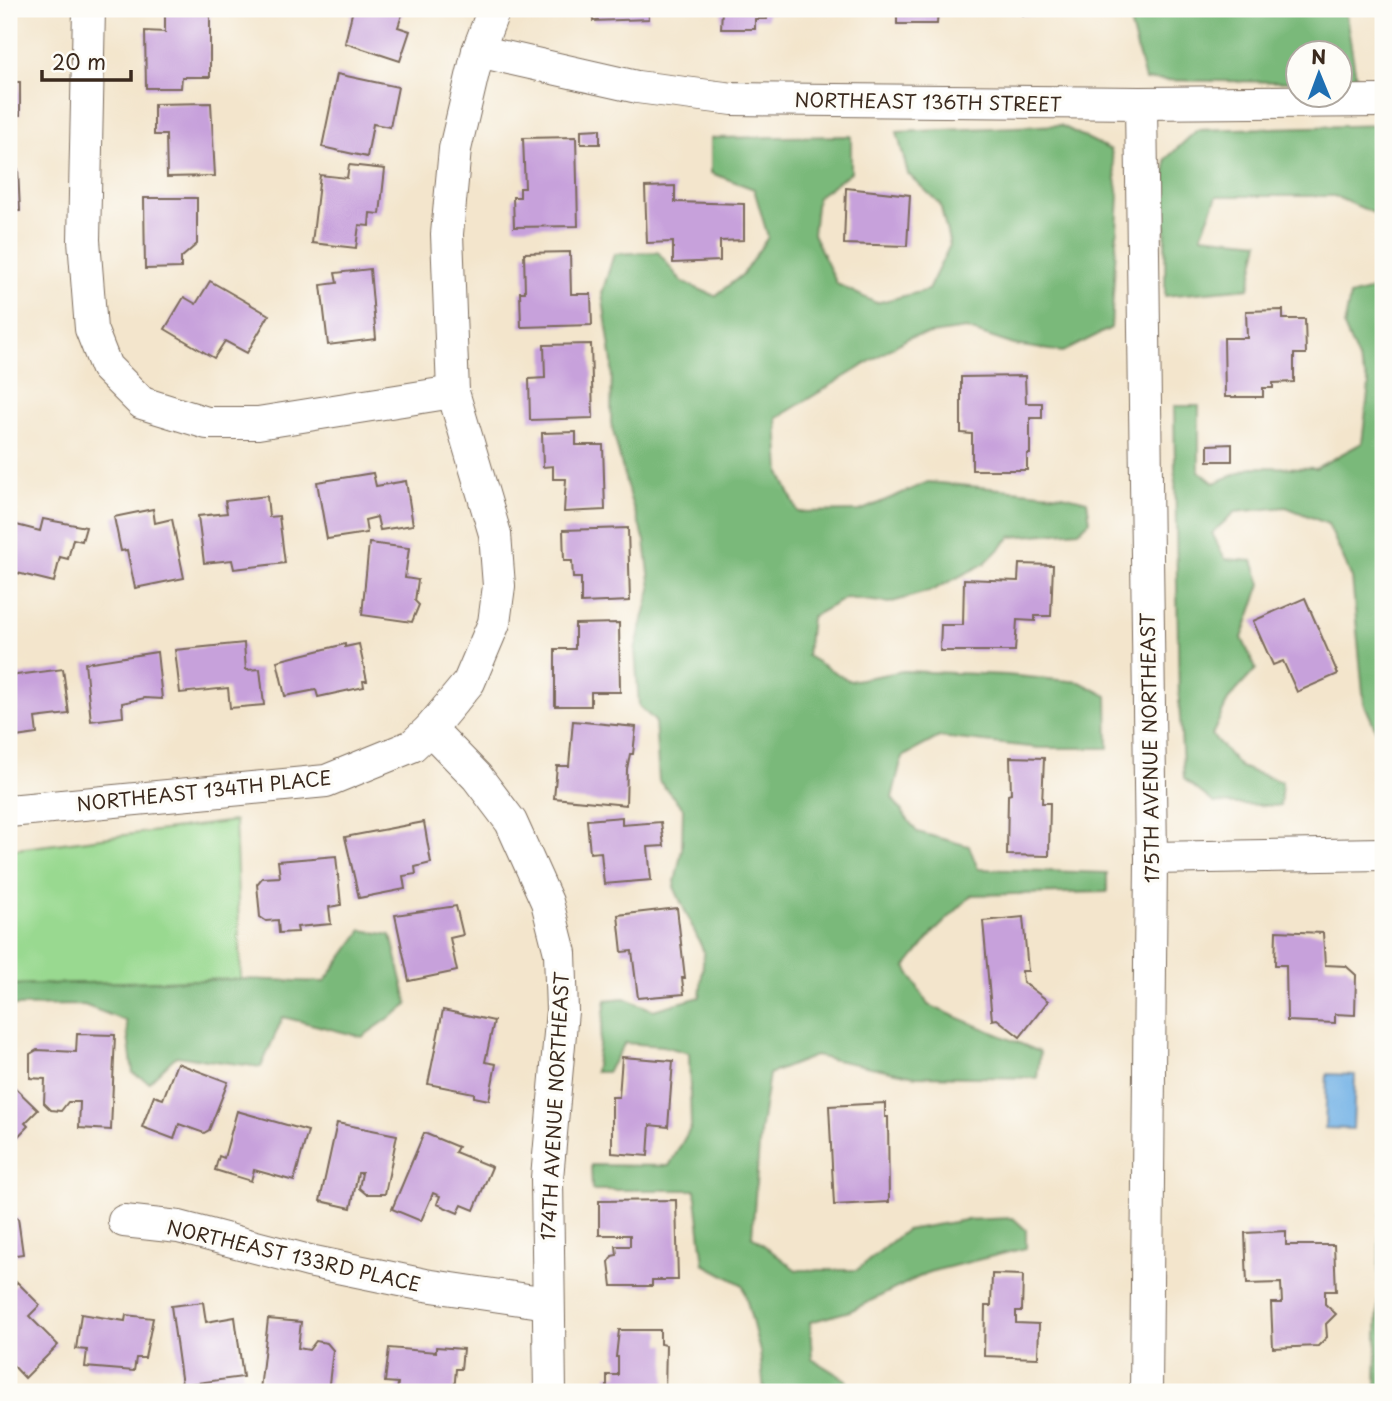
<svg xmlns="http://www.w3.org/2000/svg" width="1392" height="1401" font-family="'Playpen Sans',sans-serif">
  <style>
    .green { fill: #99d990; stroke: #6a8257; stroke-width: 2 }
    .forest { fill: #7ab97a; stroke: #5a724c; stroke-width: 2 }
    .water { fill: #73b2e6; stroke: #576e82; stroke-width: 2 }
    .building { fill: #c7a1db }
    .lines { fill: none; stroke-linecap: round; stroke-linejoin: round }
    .minor-casing { stroke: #7b6b5b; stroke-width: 34 }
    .minor { stroke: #fff; stroke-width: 32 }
    .labels { text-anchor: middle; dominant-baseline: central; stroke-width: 7; stroke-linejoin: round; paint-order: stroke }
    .street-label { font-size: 19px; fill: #3b2a1e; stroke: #fdfcf7 }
  </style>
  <rect width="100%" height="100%" fill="#fdfcf7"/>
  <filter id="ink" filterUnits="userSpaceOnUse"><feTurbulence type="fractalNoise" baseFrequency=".0143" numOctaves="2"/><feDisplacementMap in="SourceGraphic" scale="14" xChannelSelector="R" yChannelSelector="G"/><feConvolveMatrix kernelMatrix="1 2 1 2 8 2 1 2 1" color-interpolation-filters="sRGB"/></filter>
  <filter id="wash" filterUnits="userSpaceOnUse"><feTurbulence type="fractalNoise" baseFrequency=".00686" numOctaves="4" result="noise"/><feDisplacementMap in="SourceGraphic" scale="28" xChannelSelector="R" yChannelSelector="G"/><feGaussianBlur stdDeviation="1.57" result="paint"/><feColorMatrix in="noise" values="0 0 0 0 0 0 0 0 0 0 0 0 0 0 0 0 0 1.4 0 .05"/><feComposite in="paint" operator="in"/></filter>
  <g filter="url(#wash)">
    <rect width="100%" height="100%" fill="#f3e5cc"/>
    <polygon class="green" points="235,821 241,979 9,985 9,850"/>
    <g class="forest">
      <polygon points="1131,9 1345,9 1357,83 1340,83 1340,52 1298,52 1297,82 1145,80 1131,26"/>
      <polygon points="1060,125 1111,150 1119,196 1111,328 1063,352 1014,345 966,329 910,337 777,418 780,473 798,512 860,511 928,482 1063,495 1087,501 1090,521 1079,531 1011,537 984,564 933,590 889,603 846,598 811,617 807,656 850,681 903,671 1006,675 1080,682 1107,696 1108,748 1039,748 939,737 902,757 892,798 917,832 969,846 978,869 1107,873 1107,892 972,895 934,932 906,967 928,1005 1040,1052 1037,1078 916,1076 815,1056 769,1074 760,1133 752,1236 796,1270 857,1270 906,1230 965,1220 1013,1218 1026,1230 1026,1248 929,1272 850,1311 810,1322 812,1359 846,1380 851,1392 764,1392 760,1352 743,1285 704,1264 695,1190 592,1190 591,1165 669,1166 691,1127 689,1053 663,1046 625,1043 607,1072 595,1072 606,1000 624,998 653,1010 700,997 704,952 674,887 682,849 683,808 659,781 655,721 639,706 635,650 651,589 645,541 630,498 611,423 612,362 602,293 614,254 658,252 682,282 715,296 742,275 768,237 754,189 711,173 711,138 851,136 851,172 817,197 813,234 837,284 876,303 928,290 950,245 940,204 908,174 897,132"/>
      <polygon points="1383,125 1383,217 1334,196 1217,196 1201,236 1259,242 1249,288 1165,296 1166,159 1197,130"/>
      <polygon points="1381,287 1383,735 1379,737 1364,703 1352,578 1328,524 1286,507 1235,512 1212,533 1225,559 1253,561 1261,584 1242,638 1256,669 1228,700 1212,735 1240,767 1282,782 1280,806 1214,803 1184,779 1179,703 1174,406 1199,406 1199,471 1214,483 1253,467 1316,468 1362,443 1369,385 1344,327 1350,296"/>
      <polygon points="362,930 391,935 408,1005 362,1037 283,1017 261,1067 176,1056 149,1082 133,1073 126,1021 84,1005 9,1006 9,985 241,979 324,982"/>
      <polygon points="1383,1210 1383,1392 1376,1392 1380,1215"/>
    </g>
    <polygon class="water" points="1327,1074 1355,1075 1353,1129 1325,1128"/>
    <g id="blocks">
      <g class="building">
        <polygon points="165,9 210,9 210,77 182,77 181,88 146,88 145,31 165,32"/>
        <polygon points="353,9 404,9 398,27 410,31 400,61 345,43"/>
        <polygon points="593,9 648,9 649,19 593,21"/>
        <polygon points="722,9 790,9 790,13 767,13 767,19 755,19 755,29 721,29"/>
        <polygon points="897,9 938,9 937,24 897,24"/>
        <rect x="1022" y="9" width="33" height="6"/>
        <polygon points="337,74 398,87 390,127 373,124 367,157 322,147"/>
        <rect x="9" y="82" width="11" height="33"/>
        <polygon points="211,103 215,176 167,177 166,135 154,135 154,104"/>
        <polygon points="600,129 600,144 581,144 581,130"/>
        <polygon points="576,137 578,226 514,227 513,197 520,197 520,188 525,188 523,138"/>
        <polygon points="349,165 385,169 380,214 370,213 369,226 359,225 356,248 312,243 320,175 347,178"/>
        <polygon points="9,169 18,169 20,211 9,211"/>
        <polygon points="675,186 675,202 744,204 744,240 720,241 720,261 673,263 673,242 647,243 645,187"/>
        <polygon points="846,188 910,195 907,246 844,244"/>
        <polygon points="144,198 197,198 197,244 181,258 181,268 145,269"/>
        <polygon points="570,252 571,294 591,294 592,325 521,327 520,292 525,292 524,253"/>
        <polygon points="370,269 376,339 328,345 321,285 337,283 335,273"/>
        <polygon points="210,281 269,315 247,353 225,341 214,358 165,329 184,297 196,304"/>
        <polygon points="1283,310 1283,319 1305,319 1306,354 1294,354 1294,382 1273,383 1273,388 1263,388 1263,397 1225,397 1224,338 1247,338 1246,311"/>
        <polygon points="591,344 593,418 530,420 529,379 545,378 544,345"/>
        <polygon points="1025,376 1026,403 1042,403 1042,418 1030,418 1030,454 1027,454 1027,470 972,470 972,434 961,433 961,377"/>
        <polygon points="576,432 576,445 603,445 605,510 564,512 566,479 553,479 553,466 543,467 542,433"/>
        <polygon points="1232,444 1232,461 1208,461 1208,445"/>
        <polygon points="373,473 376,486 406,481 413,525 380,530 377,517 365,520 367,533 327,539 317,482"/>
        <polygon points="267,496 269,517 279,516 285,563 234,569 232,560 204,563 198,516 227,513 225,501"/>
        <polygon points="153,509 155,523 172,519 184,578 135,588 127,550 121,551 114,517"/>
        <polygon points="43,519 86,527 82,541 73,539 68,559 60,557 54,582 9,571 9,523 40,531"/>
        <polygon points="628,528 630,601 581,603 581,578 573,578 572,561 564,561 563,530"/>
        <polygon points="369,543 409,548 405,578 418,580 415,601 419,605 412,622 362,615"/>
        <polygon points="1019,564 1053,565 1051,616 1035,616 1035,621 1017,620 1015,651 940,651 941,625 963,625 964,579 1018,581"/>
        <polygon points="1305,598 1338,674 1297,692 1283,661 1273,665 1253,621"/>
        <polygon points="619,623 620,692 591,692 591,706 555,706 555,649 575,649 575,624"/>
        <polygon points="244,643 246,670 260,669 264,705 230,708 228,688 180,693 175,650"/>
        <polygon points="345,644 345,647 359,644 367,681 363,681 364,687 318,697 316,690 285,696 277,661"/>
        <polygon points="157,652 162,699 145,698 122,703 123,717 91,721 85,663"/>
        <polygon points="63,669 69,714 35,718 37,734 9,738 9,676"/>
        <polygon points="573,721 636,727 633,754 630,754 627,769 626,805 554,798 557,766 569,766"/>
        <polygon points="1010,757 1044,758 1042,803 1050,803 1049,856 1007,855 1008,795 1011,794"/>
        <polygon points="622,817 622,825 661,822 664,846 648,847 651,880 604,884 601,852 590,853 587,820"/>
        <polygon points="424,822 431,863 415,867 416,874 403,876 405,889 359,898 345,837"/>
        <polygon points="336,856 341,905 329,907 331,924 297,927 298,932 279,933 278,920 266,921 260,917 257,884 262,878 280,877 278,861"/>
        <polygon points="456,906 463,935 450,938 457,971 409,981 395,915"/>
        <polygon points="677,908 685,978 682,978 684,994 638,998 632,951 622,952 618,915"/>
        <polygon points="1023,917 1028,971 1022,971 1023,982 1048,1001 1020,1037 997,1019 992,1020 983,921"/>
        <polygon points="1276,931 1323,933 1325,965 1346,966 1356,975 1355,1015 1335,1014 1335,1023 1287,1021 1286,965 1275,965"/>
        <polygon points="443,1010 494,1021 485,1062 496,1064 489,1100 474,1097 474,1093 428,1084"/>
        <polygon points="77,1034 115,1035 111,1130 79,1128 80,1102 68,1102 61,1111 51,1110 44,1103 45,1079 30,1078 30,1054 37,1050 76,1052"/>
        <polygon points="622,1057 673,1061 668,1127 650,1125 648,1156 612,1153 612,1097 619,1097"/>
        <polygon points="177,1063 228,1082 209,1130 204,1133 179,1124 174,1139 142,1127 154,1096 163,1099"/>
        <polygon points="9,1082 38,1110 25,1123 28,1126 9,1146"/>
        <polygon points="885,1103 885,1117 888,1117 889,1202 834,1205 829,1106"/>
        <polygon points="237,1111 308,1131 294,1181 254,1170 251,1181 215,1170 219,1156 224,1158"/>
        <polygon points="337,1123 397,1135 385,1194 366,1194 359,1188 362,1173 358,1173 351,1208 320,1201"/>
        <polygon points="424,1133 458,1147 455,1152 492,1167 474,1210 462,1205 458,1213 437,1204 440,1196 433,1193 421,1221 392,1209"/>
        <polygon points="676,1200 678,1280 652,1280 652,1286 612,1286 609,1262 612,1256 617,1255 616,1246 630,1246 630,1235 599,1235 599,1201"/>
        <polygon points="18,1218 23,1254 9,1256 9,1219"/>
        <polygon points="1286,1231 1286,1245 1334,1245 1336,1291 1325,1291 1325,1304 1336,1314 1326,1324 1327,1337 1318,1346 1273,1348 1271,1303 1282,1303 1281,1283 1247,1284 1245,1233"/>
        <polygon points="992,1274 1023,1275 1022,1311 1016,1311 1016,1323 1039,1324 1038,1358 984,1356 985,1306 991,1306"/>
        <polygon points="17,1282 40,1305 29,1316 58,1345 25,1378 9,1361 9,1291"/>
        <polygon points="203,1302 206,1322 235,1317 243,1377 182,1385 171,1306"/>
        <polygon points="81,1314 125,1321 126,1315 153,1318 145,1358 136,1358 134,1371 85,1367 87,1350 76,1349"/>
        <polygon points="268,1319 301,1322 298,1348 309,1350 316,1341 327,1343 333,1350 328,1392 260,1390"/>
        <polygon points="619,1330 660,1330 660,1344 666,1345 665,1392 607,1392 607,1375 618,1375 618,1357 616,1357"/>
        <polygon points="436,1347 463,1349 461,1369 456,1369 454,1392 397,1392 398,1383 385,1382 389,1348 436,1352"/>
      </g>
    </g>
  </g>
  <g filter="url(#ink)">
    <use href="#blocks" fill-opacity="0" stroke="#7b6b5b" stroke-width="2"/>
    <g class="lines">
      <g class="minor-casing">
        <g id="minor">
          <polyline points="89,9 84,240 91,329 106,367 142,403 207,423 258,423 453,392"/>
          <polyline points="494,9 478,51 455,149 447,234 453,392 495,534 499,586 494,623 469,682 430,729 477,777 511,822 547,902 560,953 562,1011 547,1178 550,1392"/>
          <polyline points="478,51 637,87 733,99 1141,103 1383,101"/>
          <polyline points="1141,103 1151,858 1146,1392"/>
          <polyline points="9,811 326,781 412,746 430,729"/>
          <polyline points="1151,858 1383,854"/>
          <polyline points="124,1221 179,1227 309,1261 425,1285 548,1303"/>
        </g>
      </g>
      <use href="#minor" class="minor"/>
    </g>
  </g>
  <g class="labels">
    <g class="street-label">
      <text transform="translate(928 101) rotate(1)">NORTHEAST 136TH STREET</text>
      <text transform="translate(1149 748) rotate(-91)">175TH AVENUE NORTHEAST</text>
      <text transform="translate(204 790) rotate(-6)">NORTHEAST 134TH PLACE</text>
      <text transform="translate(554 1106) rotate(-87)">174TH AVENUE NORTHEAST</text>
      <text transform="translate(294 1255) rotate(13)">NORTHEAST 133RD PLACE</text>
    </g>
  </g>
  <rect width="1392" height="1401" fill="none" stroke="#fdfcf7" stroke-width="35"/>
  <g transform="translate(1319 74) rotate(359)"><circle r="33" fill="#fdfcf7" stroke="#afa8a0" stroke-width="2"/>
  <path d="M0-5L12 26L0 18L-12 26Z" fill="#1f6fb2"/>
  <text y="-10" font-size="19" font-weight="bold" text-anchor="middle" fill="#3b2a1e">N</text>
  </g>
  <path d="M42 70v10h89v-10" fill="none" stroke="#3b2a1e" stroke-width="3.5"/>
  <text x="52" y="70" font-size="21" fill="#3b2a1e" stroke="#fdfcf7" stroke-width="5" paint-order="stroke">20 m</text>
</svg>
